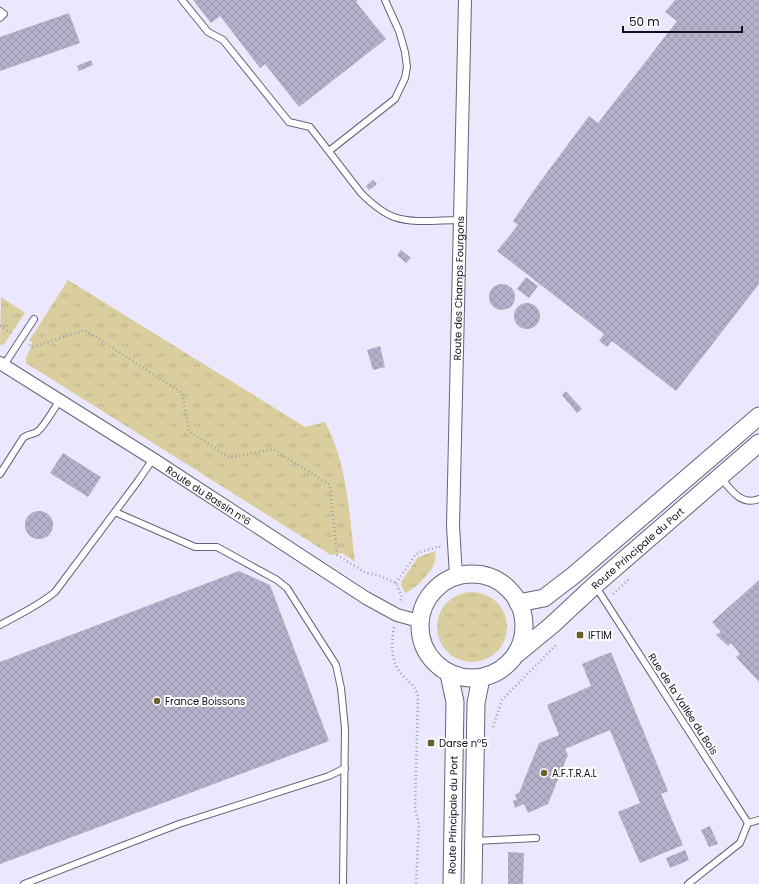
<svg xmlns="http://www.w3.org/2000/svg" width="759" height="884" font-family="Poppins,sans-serif">
  <style>
    .grass { fill: url(#grass-tufts) }
    .building { fill: url(#building-cross-hatch) }
    .lines { fill: none; stroke-linecap: round; stroke-linejoin: round }
    .lane-casing { stroke: #68637a; stroke-width: 8 }
    .street-casing { stroke: #68637a; stroke-width: 14 }
    .secondary-casing { stroke: #68637a; stroke-width: 19 }
    .path { stroke: #a29eb0; stroke-width: 2.5; stroke-dasharray: 1 3; stroke-linecap: butt }
    .lane { stroke: #fff; stroke-width: 6 }
    .street { stroke: #fff; stroke-width: 12 }
    .secondary { stroke: #fff; stroke-width: 17 }
    .poi-dot { fill: #6c5f2c; stroke: #fff; stroke-width: 1.5 }
    .labels { text-anchor: middle; dominant-baseline: central; stroke-width: 4; stroke-linejoin: round; paint-order: stroke }
    .street-label { font-size: 10px; fill: #120f18; stroke: #fff }
    .poi-label { font-size: 10px; fill: #120f18; stroke: #fff; text-anchor: start }
  </style>
  <defs>
    <pattern id="grass-tufts" width="24" height="20" patternUnits="userSpaceOnUse"><rect width="24" height="20" fill="#dace9e"/><path d="M3 7l-1-3M5 7V3M7 7l1-3M15 17l-1-3M17 17v-4M19 17l1-3" fill="none" stroke="#bab087"/></pattern>
    <pattern id="building-cross-hatch" width="8" height="8" patternUnits="userSpaceOnUse"><rect width="8" height="8" fill="#b6b1cb"/><path d="M0 0l8 8M0 8l8-8" fill="none" stroke="#9b97ae"/></pattern>
  </defs>
  <rect width="100%" height="100%" fill="#ebe7fd"/>
  <g class="grass">
    <path d="M68,280L305,427L325,422C348,465 349,514 355,562L342,553L331,555L26,363C25,355 31,351 32,342L29,341Z"/>
    <polygon points="1,297 25,313 4,344 0,345"/>
    <path d="M436,551C435,556 436,560 434,564C430,574 414,590 405,593L401,585V582L418,557Z"/>
    <circle cx="472" cy="627" r="35"/>
  </g>
  <g class="building">
    <polygon points="193,0 358,0 356,2 386,39 299,107 265,64 260,68 220,16 211,23"/>
    <polygon points="675,0 759,0 759,284 676,391 612,341 607,347 599,341 604,334 497,251 518,225 513,221 537,186 589,116 598,123 677,21 665,12"/>
    <polygon points="69,13 80,43 0,71 0,37"/>
    <polygon points="91,60 93,65 79,71 77,66"/>
    <polygon points="373,180 377,184 369,190 366,186"/>
    <polygon points="401,250 411,258 406,263 397,255"/>
    <polygon points="526,277 538,286 529,298 517,289"/>
    <circle cx="502" cy="297" r="13"/>
    <circle cx="527" cy="316" r="13"/>
    <polygon points="380,346 385,367 373,370 367,350"/>
    <polygon points="566,391 582,409 577,413 562,395"/>
    <polygon points="63,453 101,477 88,497 50,473"/>
    <circle cx="39" cy="525" r="14"/>
    <polygon points="239,571 270,585 329,741 0,864 0,662"/>
    <polygon points="759,580 759,682 736,657 740,654 731,643 728,646 716,635 721,632 712,622"/>
    <polygon points="611,652 668,791 661,794 683,845 640,863 618,812 640,803 610,730 565,749 568,755 548,804 528,813 524,804 515,808 513,801 517,799 515,795 519,793 539,743 559,735 547,705 591,686 582,664"/>
    <polygon points="710,826 718,844 709,847 701,830"/>
    <polygon points="685,850 689,860 670,868 666,858"/>
    <polygon points="508,852 524,853 523,884 508,884"/>
  </g>
  <g class="lines">
    <g class="lane-casing">
      <g id="lane">
        <path d="M182,0L208,32L223,40L289,122L310,127L361,193C369,201 383,213 394,217C414,224 438,220 459,220"/>
        <polyline points="0,11 4,14 0,18"/>
        <polyline points="329,151 395,99 405,78 407,67 405,52 399,31 385,0"/>
        <polyline points="4,365 34,319"/>
        <path d="M0,474L23,438C27,434 32,435 37,432C44,427 55,407 60,400"/>
        <path d="M721,478C731,490 741,506 759,499"/>
        <polyline points="115,512 195,547 217,547 277,580 287,588 336,665 341,688 345,729 343,884"/>
        <polyline points="596,587 748,823"/>
        <path d="M0,625C20,614 38,606 55,592L138,481L153,459"/>
        <polyline points="748,823 759,820"/>
        <polyline points="475,841 536,838"/>
        <polyline points="24,884 179,824 329,776 345,768"/>
        <polyline points="688,884 740,843 748,823"/>
      </g>
    </g>
    <g class="street-casing">
      <g id="street">
        <path id="s1" d="M0,363L153,459L366,598L397,615L419,621"/>
        <path id="s2" d="M456,576L453,526L465,0"/>
      </g>
    </g>
    <g class="secondary-casing">
      <g id="secondary">
        <circle cx="472" cy="626" r="52"/>
        <polyline points="518,603 544,598 574,575 759,416"/>
        <path id="s3" d="M518,653L552,625L595,585L759,443"/>
        <polyline points="449,674 455,702 452,884"/>
        <polyline points="473,884 476,703 481,678"/>
      </g>
    </g>
    <g class="path">
      <polyline points="0,326 13,334"/>
      <polyline points="29,345 33,347 85,330 182,393 189,431 230,458 273,449 330,485 337,555 366,573 380,576 396,583 402,597 400,602"/>
      <polyline points="396,583 416,554 439,546 440,547"/>
      <polyline points="613,594 630,578"/>
      <path d="M394,627C391,646 390,662 404,677C410,683 416,687 418,696L415,809L419,824L416,884"/>
      <polyline points="493,727 502,700 556,645"/>
    </g>
    <use href="#lane" class="lane"/>
    <use href="#street" class="street"/>
    <use href="#secondary" class="secondary"/>
  </g>
  <g class="poi-dot">
    <rect x="576" y="631" width="8" height="8" rx="2"/>
    <circle cx="157" cy="701" r="4"/>
    <rect x="427" y="739" width="8" height="8" rx="2"/>
    <circle cx="544" cy="773" r="4"/>
  </g>
  <g class="labels">
    <g class="street-label">
      <text stroke="none"><textPath href="#s2" startOffset="288">Route des Champs Fourgons</textPath></text>
      <text stroke="none"><textPath href="#s1" startOffset="247">Route du Bassin n°6</textPath></text>
      <text stroke="none"><textPath href="#s3" startOffset="159">Route Principale du Port</textPath></text>
      <text transform="translate(683 704) rotate(57)">Rue de la Vallée du Bois</text>
      <text transform="translate(453 815) rotate(-89)">Route Principale du Port</text>
    </g>
    <g class="poi-label">
      <text x="588" y="635">IFTIM</text>
      <text x="165" y="701">France Boissons</text>
      <text x="439" y="743">Darse n°5</text>
      <text x="552" y="773">A.F.T.R.A.L</text>
    </g>
  </g>
  <path d="M623 26v6h119v-6" fill="none" stroke="#120f18" stroke-width="2"/>
  <text x="629" y="26" font-size="12" fill="#120f18" stroke="#ffffff" stroke-width="3" paint-order="stroke">50 m</text>
</svg>
